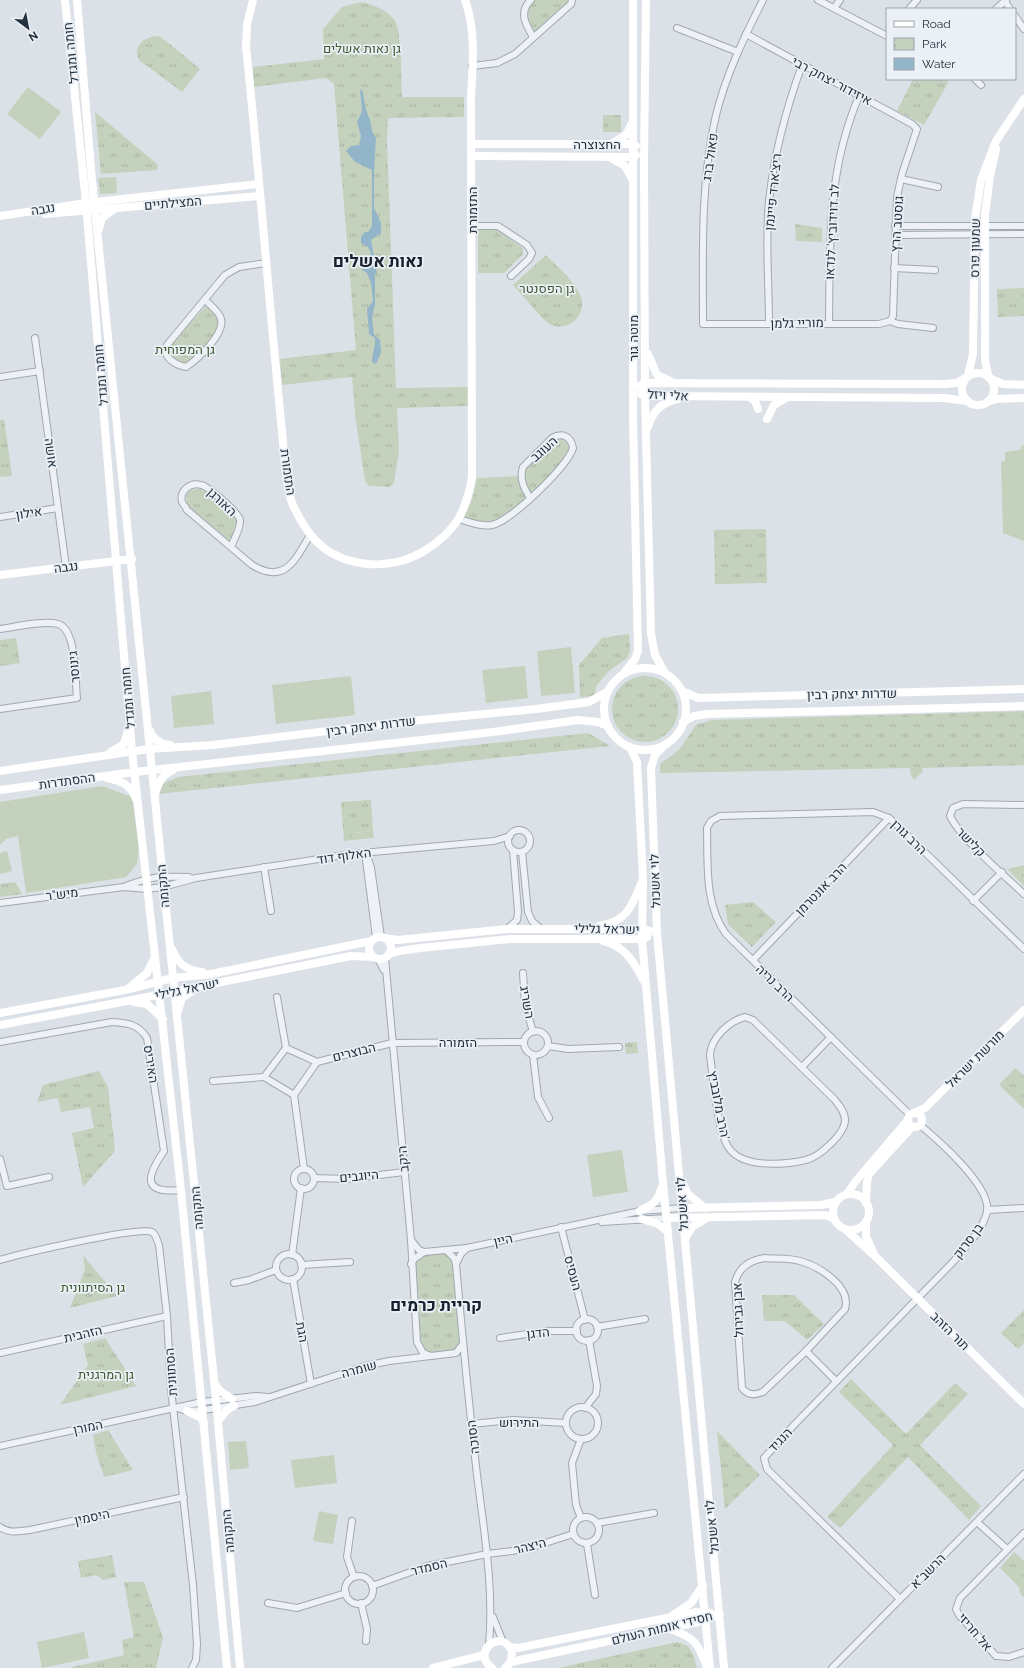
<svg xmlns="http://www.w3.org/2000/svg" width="1024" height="1668" font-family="Raleway,Heebo,sans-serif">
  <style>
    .green { fill: #c4d1bc }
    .park { fill: url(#park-tufts) }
    .water { fill: #93b5ca }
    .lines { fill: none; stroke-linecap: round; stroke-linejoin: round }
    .street-casing { stroke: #a0a9b1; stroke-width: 8 }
    .street { stroke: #eef1f5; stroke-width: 6 }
    .secondary { stroke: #fff; stroke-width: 8 }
    .labels { text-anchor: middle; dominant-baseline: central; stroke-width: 3.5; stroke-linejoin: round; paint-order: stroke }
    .park-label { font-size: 13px; fill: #3e5a31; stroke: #eaf0f5 }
    .street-label { font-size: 13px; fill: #24313e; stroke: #eaf0f5 }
    .district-label { font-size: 17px; font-weight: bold; fill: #17222e; stroke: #eaf0f5 }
  </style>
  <defs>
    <pattern id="park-tufts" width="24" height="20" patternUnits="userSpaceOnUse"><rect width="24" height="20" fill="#c4d1bc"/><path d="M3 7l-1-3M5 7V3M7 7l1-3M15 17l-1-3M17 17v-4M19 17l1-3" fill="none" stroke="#a8b4a3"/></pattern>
  </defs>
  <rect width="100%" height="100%" fill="#dbe1e7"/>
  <g class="green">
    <polygon points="28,87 61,112 40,139 7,114"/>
    <polygon points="1024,445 1024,541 1003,533 1001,462 1005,461 1005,452 1020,450 1022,446"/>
    <polygon points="571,647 575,693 541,696 537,651"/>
    <polygon points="525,666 528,698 486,703 482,670"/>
    <polygon points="351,676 355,715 276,724 272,685"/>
    <polygon points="211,691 214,724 174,728 171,696"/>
    <polygon points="102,786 132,797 139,848 137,864 126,877 26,893 18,836 6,839 0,845 0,802"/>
    <polygon points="373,831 374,838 352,840 352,833"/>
    <polygon points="7,851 12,871 0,874 0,853"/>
    <polygon points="622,1150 628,1192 593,1197 587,1155"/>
    <polygon points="246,1441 249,1468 230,1470 228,1442"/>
    <polygon points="334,1455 337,1483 295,1488 291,1460"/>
    <polygon points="319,1511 338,1515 333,1544 313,1541"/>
    <polygon points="84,1632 89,1658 42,1668 37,1642"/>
  </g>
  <g class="park">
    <polygon points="535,0 570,0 569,3 535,33 526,18 530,4"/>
    <path d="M361,2C374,5 386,9 395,21C402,31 401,83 402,97H464V117L388,118L387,140L396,388L470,387L469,406L397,408L399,450L394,483L389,487L369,486L365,481L356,422L352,377L282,385L280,359L356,350L334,84L326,78L254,87L253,67L324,59L323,29L342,7Z"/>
    <path d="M155,36L161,37L200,69L182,92L139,60C133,46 142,39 155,36Z"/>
    <polygon points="913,79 947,79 948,83 924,125 897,111"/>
    <polygon points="95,112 158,165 157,170 101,174"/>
    <rect x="603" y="115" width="18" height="17"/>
    <polygon points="116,177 117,193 100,194 98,178"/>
    <polygon points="795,224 822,228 822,242 796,241"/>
    <polygon points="478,229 497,230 523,248 523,254 504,273 478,273"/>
    <path d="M546,255C561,271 599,299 574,321C568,327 559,328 551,325C543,321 521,293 513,285Z"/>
    <polygon points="1024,288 1024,316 998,317 997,289"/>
    <polygon points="206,306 219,318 218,331 195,359 186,365 175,361 167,352 169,346"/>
    <polygon points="4,419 12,476 0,477 0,420"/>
    <path d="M561,436L568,440L571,448L566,458L530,495C526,486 521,478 525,468L553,440Z"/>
    <path d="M518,476L527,497C502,520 499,527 464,517L473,496L477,478Z"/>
    <path d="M196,489H204L236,519V523L230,541L190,508C186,501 185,498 189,491Z"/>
    <polygon points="766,529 767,583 715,584 714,530"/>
    <polygon points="629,634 630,652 627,658 609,671 597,685 594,696 580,697 579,665 602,638"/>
    <polygon points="16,638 20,663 0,666 0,640"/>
    <circle cx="645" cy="709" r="33"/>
    <polygon points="1024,711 1024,765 922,768 923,771 914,780 911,775 910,768 660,773 660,764 679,750 696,725 712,720"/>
    <polygon points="588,733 610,746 158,794 161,784 178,777"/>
    <polygon points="371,800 373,831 352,833 352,840 344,841 341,802"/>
    <polygon points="1024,865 1024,886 1007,869"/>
    <polygon points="15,882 22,894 0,897 0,884"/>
    <polygon points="753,902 776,922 752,947 728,924 725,905"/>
    <polygon points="637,1042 638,1053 626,1054 625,1043"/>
    <polygon points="1015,1068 1024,1076 1024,1109 999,1085"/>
    <polygon points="99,1071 108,1087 115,1151 83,1187 72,1133 94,1128 90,1107 61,1112 58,1098 37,1102 43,1085"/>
    <polygon points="447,1251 454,1258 462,1345 460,1351 431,1356 420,1349 414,1259 418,1255"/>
    <polygon points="83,1255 117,1296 70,1308 85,1269"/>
    <polygon points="762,1295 794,1295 824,1324 807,1340 785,1321 764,1321"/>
    <polygon points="1024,1310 1024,1343 1018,1349 1001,1333"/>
    <polygon points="105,1338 136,1386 60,1405 88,1365 83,1344"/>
    <polygon points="851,1379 906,1434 955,1383 968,1394 920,1445 981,1506 969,1520 908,1457 840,1528 827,1517 893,1445 839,1392"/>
    <polygon points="108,1430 133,1470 104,1477 96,1452 93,1435"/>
    <polygon points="717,1431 760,1475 725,1509"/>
    <polygon points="1014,1552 1024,1561 1024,1597 1020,1593 1019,1587 1000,1568"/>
    <polygon points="112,1555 116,1577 103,1580 96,1575 81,1578 78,1561"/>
    <polygon points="124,1582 144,1582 163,1638 156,1668 69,1668 124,1655 122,1640 134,1637"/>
    <polygon points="677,1642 688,1646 694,1657 697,1668 558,1668"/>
  </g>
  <path class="water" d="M360,89L363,92C364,103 366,110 370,120C372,128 371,132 376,138L374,170V208L381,223V233L371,240L377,273L375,274V304L372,318L374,335L380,340L381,352L376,364L372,362C372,353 376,347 375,338L369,334L367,309L373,301L371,283L367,273L362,270L371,253L368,247L361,243V237L365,232H368L372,226V170L355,162L346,151L351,146L359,145L361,136L357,122L362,111Z"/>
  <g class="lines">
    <g class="street-casing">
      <g id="street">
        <path d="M531,0C518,12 526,25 533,37"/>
        <path d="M763,0C744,37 726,75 716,115C700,183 703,255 703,324H879L890,321"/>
        <polyline points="818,0 887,36"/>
        <polyline points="1005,1 1010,9"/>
        <polyline points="834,8 840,0"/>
        <polyline points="909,9 917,0"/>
        <polyline points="996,9 1006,0"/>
        <polyline points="1015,16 1024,29"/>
        <polyline points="677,28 738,52"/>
        <polyline points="746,34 912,124 917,129 902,174 897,197 893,316 890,321"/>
        <polyline points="472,66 497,63 515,54 571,4 572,0"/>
        <polyline points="975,79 981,85"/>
        <polyline points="901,179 938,187"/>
        <polyline points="472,226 498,226 527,245 532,253 529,259 511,276"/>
        <polyline points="895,226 1024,226"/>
        <polyline points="895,235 1024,234"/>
        <polyline points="894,268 935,270"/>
        <path d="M205,300C210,305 219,311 221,319C225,334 198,359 186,367C176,365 162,358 167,345L225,275L239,267L266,263"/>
        <polyline points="890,321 898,324 933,328"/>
        <path d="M829,323C830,243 827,171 859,96"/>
        <path d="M769,324C769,283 765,242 769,201C774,154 786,109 802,65"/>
        <polyline points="35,338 66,567"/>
        <polyline points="0,377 40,371"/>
        <polyline points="0,517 58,508"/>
        <path d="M459,519C469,522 481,527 492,525C511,521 568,466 573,448C571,436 562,432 552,438L523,467C519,479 524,488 530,498"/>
        <path d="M231,547C234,539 241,528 240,520C239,513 208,486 201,485C191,482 179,490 182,502C183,504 186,507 187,510L252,565C285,585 295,560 310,535"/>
        <path d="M0,629C15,627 44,620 58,624C77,629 75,681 77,698L0,709"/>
        <path d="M1024,805L963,804L953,808L950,816C961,839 1004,875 1024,894"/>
        <circle cx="519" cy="841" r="11"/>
        <polyline points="366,852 371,868 381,937"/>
        <polyline points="522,852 528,912 532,921 540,928"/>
        <polyline points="366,860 376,937"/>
        <polyline points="264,867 271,911"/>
        <path d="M126,886C152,876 161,876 189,877"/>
        <polyline points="973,901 1002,872"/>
        <polyline points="0,903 124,887 147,889 163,887 196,878 351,854 494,841 510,836"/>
        <polyline points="507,929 517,920 518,912 513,850"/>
        <polyline points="385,958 411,1240 417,1342 423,1353 431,1356"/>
        <polyline points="378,959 384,970"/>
        <polyline points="753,960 889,818"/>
        <polyline points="523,973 525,1004 533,1032"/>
        <polyline points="277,997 286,1048"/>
        <path d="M745,1017L753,1020L834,1099C839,1105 845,1112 845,1120C845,1134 819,1157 806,1160C784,1165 739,1169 727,1145C717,1127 713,1077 710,1055C711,1038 729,1021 745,1017Z"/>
        <circle cx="536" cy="1043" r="12"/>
        <path d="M0,1042L112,1022C128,1023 138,1024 147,1038L164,1151C146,1177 142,1194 181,1190"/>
        <polyline points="548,1046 568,1049 619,1047"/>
        <polygon points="286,1048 317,1062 294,1095 264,1077"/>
        <polyline points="533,1055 538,1097 549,1118"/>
        <polyline points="317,1062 392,1043 524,1042"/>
        <polyline points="802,1067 831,1037"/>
        <polyline points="213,1081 264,1077"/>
        <polyline points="294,1095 304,1169"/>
        <path d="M909,1114L726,934C704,904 708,863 707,828L711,821L720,816L873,812L889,818L898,826L1024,949"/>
        <polyline points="0,1159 7,1186 49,1177"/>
        <circle cx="304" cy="1179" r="10"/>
        <polyline points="314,1178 347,1179 404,1172"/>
        <polyline points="987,1210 1024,1208"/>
        <polyline points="602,1222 667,1218"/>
        <polyline points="561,1227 585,1320"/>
        <polyline points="411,1240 419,1250 424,1252"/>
        <path d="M447,1251L454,1258L456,1264C462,1334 469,1405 477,1475C484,1531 494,1588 489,1645"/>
        <circle cx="289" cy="1267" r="13"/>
        <polyline points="292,1255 301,1188"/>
        <path d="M765,1258C776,1259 789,1258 800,1261C818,1266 852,1286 845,1309L806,1351L763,1392C754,1395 749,1396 742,1388L735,1282C739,1267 750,1260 765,1258Z"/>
        <path d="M0,1260C20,1254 139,1226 152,1232C156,1234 157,1241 159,1245L167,1316L171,1389L193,1585L197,1644L196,1660L192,1668"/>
        <polyline points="411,1264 414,1259 424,1252 467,1248 640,1211 682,1208"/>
        <polyline points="456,1264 461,1254 467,1248"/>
        <polyline points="301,1265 350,1262"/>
        <polyline points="293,1279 311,1384"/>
        <polyline points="234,1283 249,1280 276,1270"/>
        <circle cx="587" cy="1330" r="11"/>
        <polyline points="597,1327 645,1319"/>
        <polyline points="500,1338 548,1331 577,1331"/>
        <polyline points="806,1351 836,1381"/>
        <polyline points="0,1353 167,1316"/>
        <circle cx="582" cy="1423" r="16"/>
        <polyline points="177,1408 187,1411 203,1410 255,1402 365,1366 389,1361 456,1353 462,1345"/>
        <polyline points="585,1408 596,1394 597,1386 589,1340"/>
        <polyline points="471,1424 513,1420 566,1423"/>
        <polyline points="0,1446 202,1402 256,1396 268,1397"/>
        <circle cx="586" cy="1530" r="13"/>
        <polyline points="581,1518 576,1505 572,1463 581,1439"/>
        <polyline points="352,1521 347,1557 354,1577"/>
        <polyline points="977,1522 1007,1549"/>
        <polyline points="597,1523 654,1513"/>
        <path d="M0,1527C9,1534 20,1531 30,1530L184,1497"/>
        <polyline points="1024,1533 960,1598 956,1609 959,1615 996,1656 1009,1657 1024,1652"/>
        <polyline points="587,1544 595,1595"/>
        <circle cx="359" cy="1590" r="14"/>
        <polyline points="372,1586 427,1566 487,1554 512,1551 539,1545 573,1534"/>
        <path d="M900,1599L767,1469L764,1458L794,1425L953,1262C965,1247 982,1232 987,1212C992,1187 938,1140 920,1125"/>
        <polyline points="268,1603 297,1608 346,1593"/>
        <polyline points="361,1603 367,1629 366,1641"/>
        <polyline points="493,1617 503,1642"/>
        <polyline points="832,1668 1024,1474"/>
      </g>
    </g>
    <use href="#street" class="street"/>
    <g class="secondary">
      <polyline points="65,0 86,203 132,751 181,1190 227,1668"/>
      <polyline points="77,0 92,180 216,1400 240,1668"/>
      <path d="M253,0L247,25L246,47C258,158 266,268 277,379C279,404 282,429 284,454C286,470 286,488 292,503C297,514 303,525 310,534C336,568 389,573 424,551C455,532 466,513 472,477L471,96C473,64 476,30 465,0"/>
      <polyline points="646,0 644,159 645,396 651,634 655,655 665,673"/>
      <polyline points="613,143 626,135 631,125"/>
      <polyline points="472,144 630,144 636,146"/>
      <polyline points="472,156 632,157 636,155"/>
      <polyline points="611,158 625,166 631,177"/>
      <polyline points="45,214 260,196"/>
      <polyline points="0,216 86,203 259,184"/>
      <polyline points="99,229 102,218 114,209"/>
      <polyline points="648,354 657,375 670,381"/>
      <circle cx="978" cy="389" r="16"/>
      <polyline points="968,375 973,354 975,218 981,180 996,141 1024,99"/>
      <polyline points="988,375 985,360 985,215 990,176 996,149"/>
      <polyline points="991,379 1003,384 1024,385"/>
      <polyline points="633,389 645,383 944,384 957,383 965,378"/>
      <polyline points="641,394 650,396 944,398 967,401"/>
      <polyline points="749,397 755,401 758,409"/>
      <polyline points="987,402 997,399 1024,398"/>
      <polyline points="767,419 774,405 786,398"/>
      <path d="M648,427C652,412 662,402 678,399"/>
      <polyline points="0,575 132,559"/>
      <circle cx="645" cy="709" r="41"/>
      <polyline points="625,672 635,659 638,651 633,417 633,0"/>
      <polyline points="682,691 698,698 1024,689"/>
      <polyline points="683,722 694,716 708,714 1024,706"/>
      <path d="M149,729C152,739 160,744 170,745"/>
      <polyline points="666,744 655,755 651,768 657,933 724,1668"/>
      <polyline points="630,747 637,762 643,879 642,939 646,986 663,1183 710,1668"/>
      <polyline points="111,752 124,744 128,730"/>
      <polyline points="0,771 149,749 213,745 401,722 536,709 589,702 607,692"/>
      <path d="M107,778C122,781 131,785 136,799"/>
      <polyline points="0,790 135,772 493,732 578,720 598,722 608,726"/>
      <path d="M155,794C159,782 161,776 173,770"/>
      <path d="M599,926C627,921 631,908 641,884"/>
      <circle cx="380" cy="948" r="11"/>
      <polyline points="385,938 398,940 507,929 644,929 657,933"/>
      <path d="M603,941C625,946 634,962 644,981"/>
      <path d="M172,949C178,964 186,970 202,972"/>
      <polyline points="389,954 400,951 420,948 511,939 642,939 647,937"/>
      <polyline points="130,987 147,973 155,957"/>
      <polyline points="134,1002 147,1004 163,1019"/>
      <polyline points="178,1011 182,998 195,989"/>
      <polyline points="0,1013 125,990 173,978 211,974 371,941"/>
      <polyline points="0,1025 127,1001 351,956 373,957"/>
      <polyline points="916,1112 925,1108 1024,1010"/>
      <circle cx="915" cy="1120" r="7"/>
      <polyline points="682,1182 688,1194 705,1208"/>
      <circle cx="851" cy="1212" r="18"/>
      <polyline points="847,1194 855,1182 907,1121"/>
      <polyline points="866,1203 867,1182 869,1174 912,1127"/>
      <polyline points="682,1208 821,1205 835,1202"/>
      <path d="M640,1211C651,1205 658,1202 661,1189"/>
      <polyline points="667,1218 824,1215 833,1218"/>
      <polyline points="642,1219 658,1224 668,1232"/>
      <polyline points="866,1222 866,1236 873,1252"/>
      <polyline points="845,1229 876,1257 1024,1404"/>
      <polyline points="685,1239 692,1227 705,1219"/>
      <polyline points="215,1384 219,1390 232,1399"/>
      <polyline points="187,1411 201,1418 204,1423"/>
      <polyline points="218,1421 227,1410 234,1406"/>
      <polyline points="673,1615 691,1603 703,1585"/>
      <path d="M669,1629C694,1636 699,1644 707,1668"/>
      <polyline points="510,1647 518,1648 696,1612 710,1613"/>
      <polyline points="511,1662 698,1622 720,1614"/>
      <polyline points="433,1668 484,1655"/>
      <path d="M492,1668C471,1653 500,1627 512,1651L511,1662L505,1668"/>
    </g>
  </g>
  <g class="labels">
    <g class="park-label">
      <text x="362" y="48">גן נאות אשלים</text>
      <text x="547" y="288">גן הפסנטר</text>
      <text x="185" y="349">גן המפוחית</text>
      <text x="93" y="1287">גן הסיתוונית</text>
      <text x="106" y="1374">גן המרגנית</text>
    </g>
    <g class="street-label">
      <text transform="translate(71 53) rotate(-96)">חומה ומגדל</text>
      <text transform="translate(832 81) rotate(28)">איזידור יצחק רבי</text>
      <text x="597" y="144">החצוצרה</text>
      <text transform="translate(710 157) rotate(-82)">פאול ברג</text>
      <text transform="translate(773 192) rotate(-84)">ריצ'ארד פיינמן</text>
      <text transform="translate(173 203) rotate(-5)">המצילתיים</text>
      <text transform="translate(43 209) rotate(-9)">נגבה</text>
      <text transform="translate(472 210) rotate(-90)">התזמורת</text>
      <text transform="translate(897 224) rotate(-86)">גוסטב הרץ</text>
      <text transform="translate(832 232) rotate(-87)">לב דוידוביץ' לנדאו</text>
      <text transform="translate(975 248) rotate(-89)">שמעון פרס</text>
      <text transform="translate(797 323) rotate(-1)">מוריי גלמן</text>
      <text transform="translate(633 338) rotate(-90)">מוטה גור</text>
      <text transform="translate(101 375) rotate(-95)">חומה ומגדל</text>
      <text transform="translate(668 395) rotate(3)">אלי ויזל</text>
      <text transform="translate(544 449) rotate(-41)">העוגב</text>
      <text transform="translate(51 453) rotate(82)">אושה</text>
      <text transform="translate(288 472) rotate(82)">התזמורת</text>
      <text transform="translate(222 502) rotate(43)">האורגן</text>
      <text transform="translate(29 513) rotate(-9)">אילון</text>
      <text transform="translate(66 567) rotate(-7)">נגבה</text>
      <text transform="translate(74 667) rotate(-95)">גינוסר</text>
      <text transform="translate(852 694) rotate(-1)">שדרות יצחק רבין</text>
      <text transform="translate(128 698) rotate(-95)">חומה ומגדל</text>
      <text transform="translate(371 726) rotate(-7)">שדרות יצחק רבין</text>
      <text transform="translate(67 781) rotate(-8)">ההסתדרות</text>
      <text transform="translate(909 837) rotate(44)">הרב גורן</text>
      <text transform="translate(971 842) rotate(46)">קלישר</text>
      <text transform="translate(344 856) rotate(-8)">האלוף דוד</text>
      <text transform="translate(655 881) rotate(-92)">לוי אשכול</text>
      <text transform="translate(163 886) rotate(-95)">התקומה</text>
      <text transform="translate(821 889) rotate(-46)">הרב אונטרמן</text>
      <text transform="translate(62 894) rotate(-7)">מיש"ר</text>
      <text transform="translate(607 929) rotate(1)">ישראל גלילי</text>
      <text transform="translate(775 983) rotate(44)">הרב נריה</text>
      <text transform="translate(187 989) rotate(-12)">ישראל גלילי</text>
      <text transform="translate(527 1002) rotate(80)">השריג</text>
      <text x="458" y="1042">הזמורה</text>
      <text transform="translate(354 1052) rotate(-14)">הבוצרים</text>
      <text transform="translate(975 1059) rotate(-45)">מורשת ישראל</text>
      <text transform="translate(151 1064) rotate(81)">האיריס</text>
      <text transform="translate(719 1105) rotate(79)">הרב מלובביץ'</text>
      <text transform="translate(403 1159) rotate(-95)">היקב</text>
      <text transform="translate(359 1176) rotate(-5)">היוגבים</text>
      <text transform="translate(682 1204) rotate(-94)">לוי אשכול</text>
      <text transform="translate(197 1208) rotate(-95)">התקומה</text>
      <text transform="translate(503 1240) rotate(-13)">היין</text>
      <text transform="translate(968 1241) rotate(-53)">בן סרוק</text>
      <text transform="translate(573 1273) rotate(75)">העסיס</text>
      <text transform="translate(738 1310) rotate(-92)">אבן גבירול</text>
      <text transform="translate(950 1331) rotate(45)">תור הזהב</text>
      <text transform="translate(302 1332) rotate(80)">הגת</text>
      <text transform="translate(538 1333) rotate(-6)">הדגן</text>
      <text transform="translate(83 1334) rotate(-13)">הזהבית</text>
      <text transform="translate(359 1369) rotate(-16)">שומרה</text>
      <text transform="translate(171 1372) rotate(-94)">הסתוונית</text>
      <text x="519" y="1422">התירוש</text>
      <text transform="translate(88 1427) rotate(-12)">המורן</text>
      <text transform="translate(473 1437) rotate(-97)">הסוכה</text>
      <text transform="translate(780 1440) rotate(-47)">הנגיד</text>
      <text transform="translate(92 1517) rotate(-12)">היסמין</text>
      <text transform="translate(712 1527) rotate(-96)">לוי אשכול</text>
      <text transform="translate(228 1531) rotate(-95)">התקומה</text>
      <text transform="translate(530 1546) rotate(-14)">היצהר</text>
      <text transform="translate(429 1567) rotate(-14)">הסמדר</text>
      <text transform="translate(928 1571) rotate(-45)">הרשב"א</text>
      <text transform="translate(662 1628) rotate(-14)">חסידי אומות העולם</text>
      <text transform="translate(975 1632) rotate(50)">אל חריזי</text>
    </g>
    <g class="district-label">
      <text x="378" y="261">נאות אשלים</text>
      <text x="436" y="1305">קריית כרמים</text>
    </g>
  </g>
  <rect x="886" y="8" width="130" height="72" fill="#eaf0f5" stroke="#9ba4ac"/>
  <rect x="894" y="21" width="20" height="6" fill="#ffffff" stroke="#9ba4ac"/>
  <text x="922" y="28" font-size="12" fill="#24313e">Road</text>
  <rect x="894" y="38" width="20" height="12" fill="url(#park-tufts)" stroke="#9ba4ac"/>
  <text x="922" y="48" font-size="12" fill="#24313e">Park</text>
  <rect x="894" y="58" width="20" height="12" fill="#93b5ca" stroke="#9ba4ac"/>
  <text x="922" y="68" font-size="12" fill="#24313e">Water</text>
  <g transform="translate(28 28) rotate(148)" stroke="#eaf0f5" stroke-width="3" paint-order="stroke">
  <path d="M0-3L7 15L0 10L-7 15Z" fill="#24313e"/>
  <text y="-6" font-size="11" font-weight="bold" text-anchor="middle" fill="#24313e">N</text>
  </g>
</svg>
